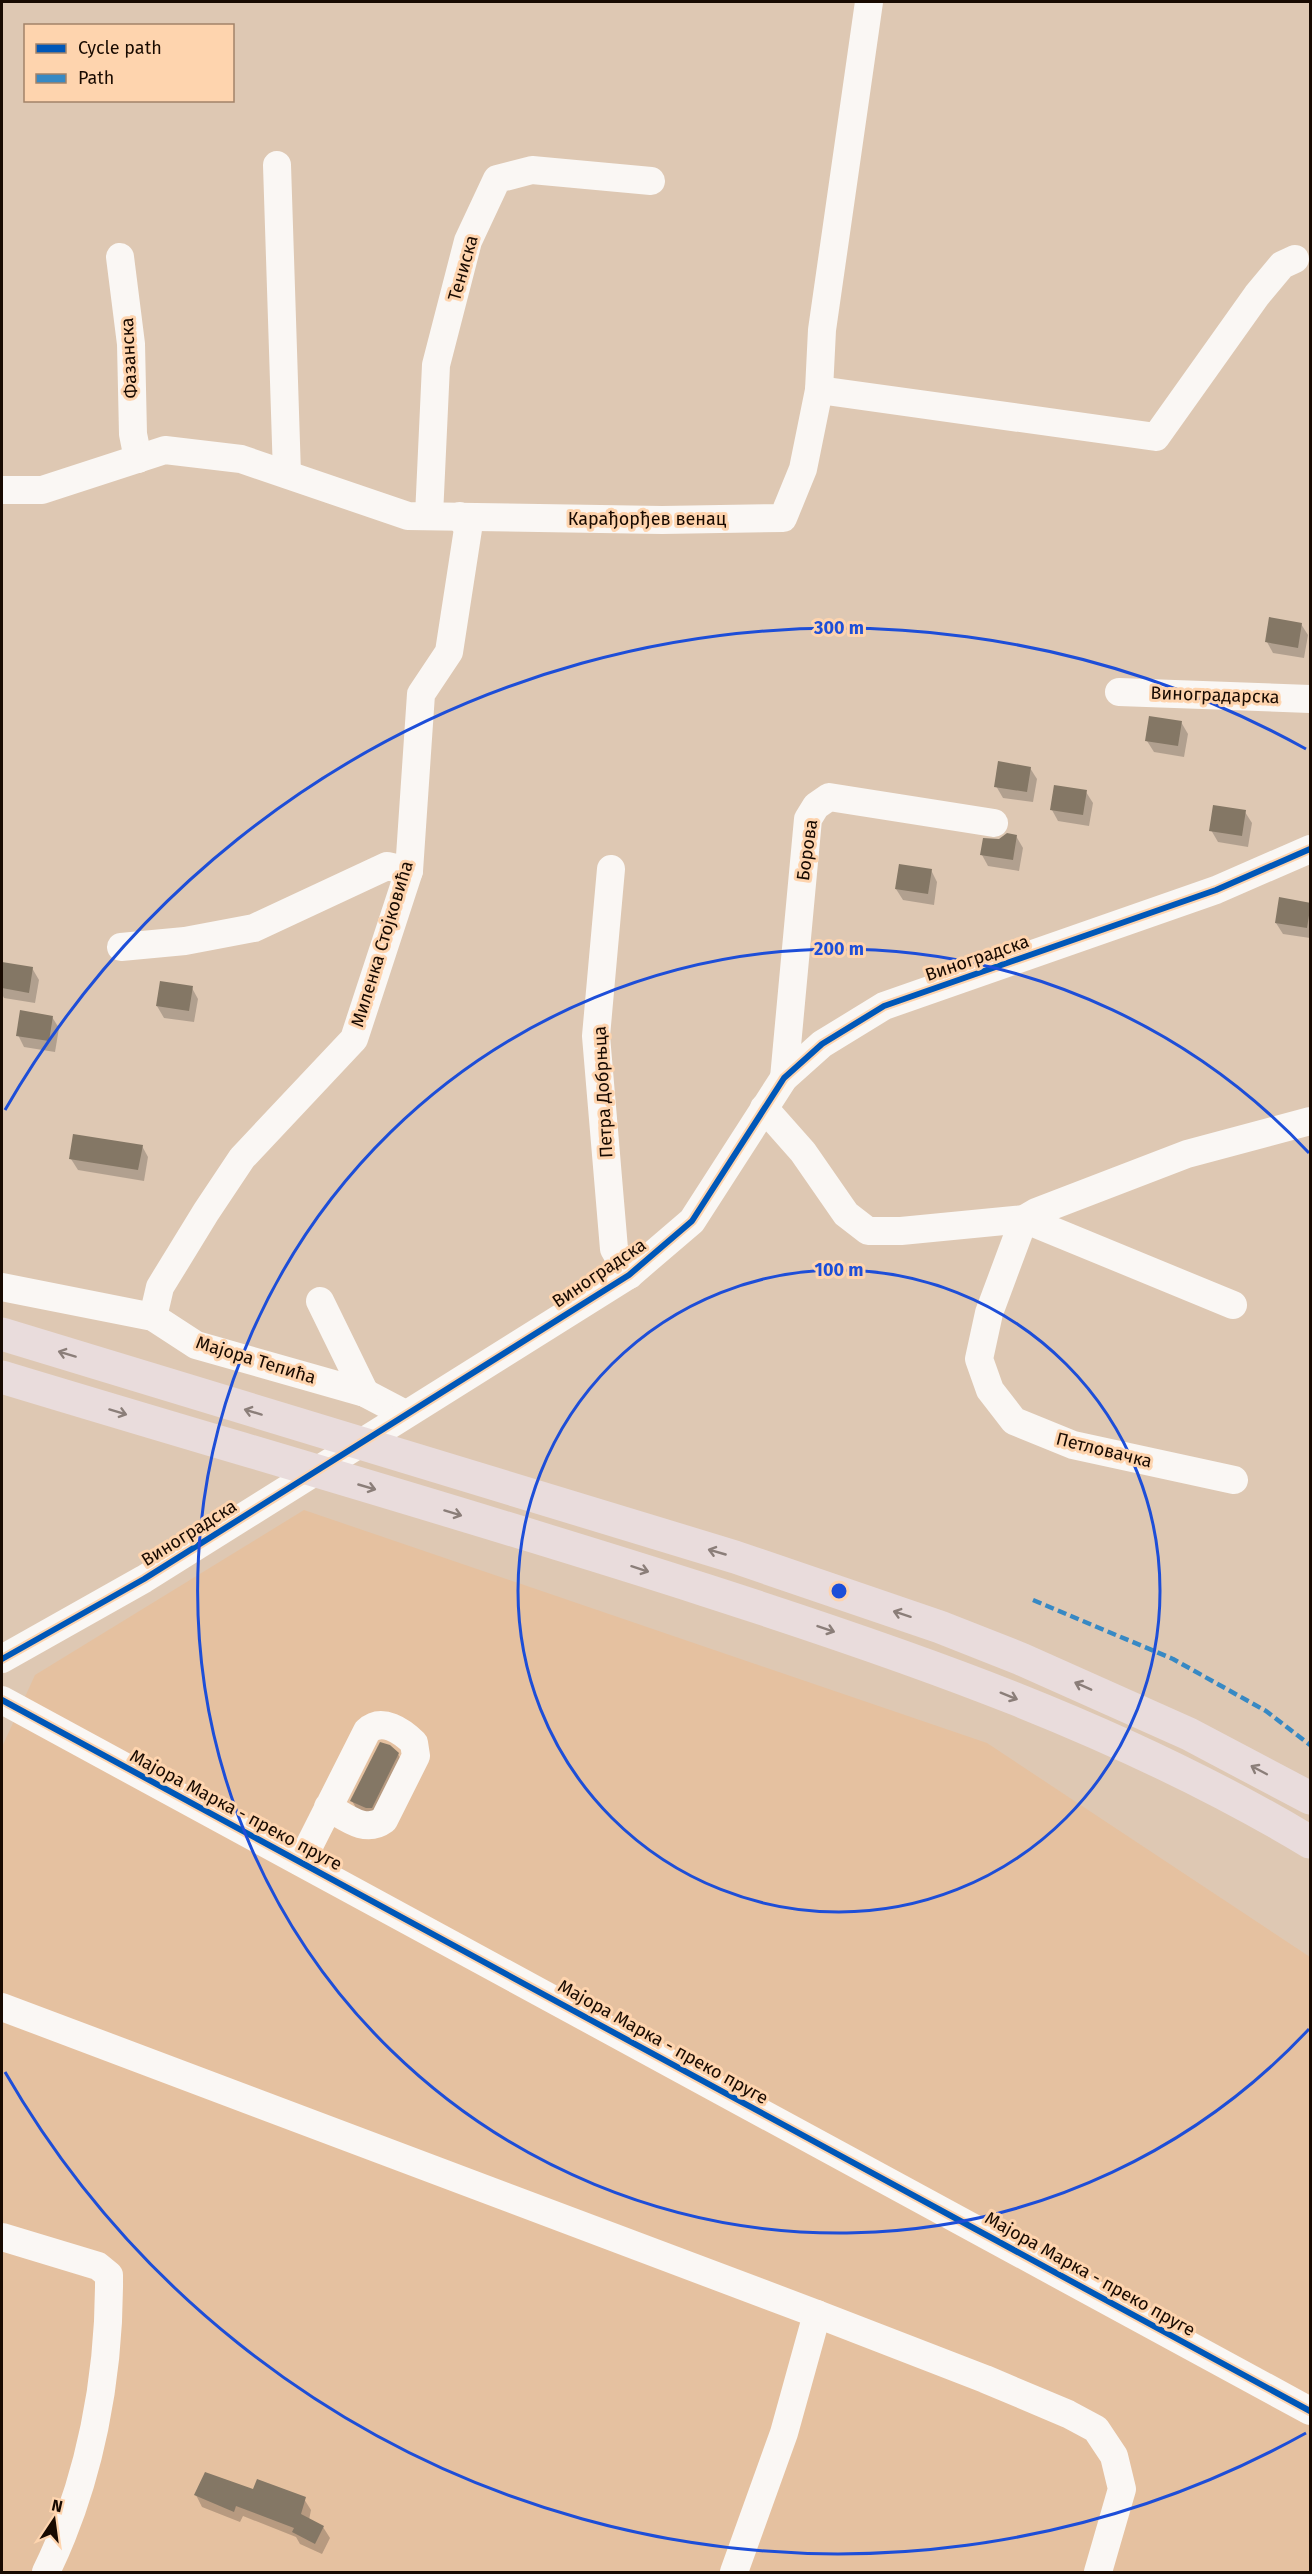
<svg xmlns="http://www.w3.org/2000/svg" width="1312" height="2574" font-family="'Fira Sans',sans-serif">
  <style>
    .built { fill: #e5c1a0 }
    .shadow { fill: #0003 }
    .building { fill: #847765 }
    .lines { fill: none; stroke-linecap: round; stroke-linejoin: round }
    .minor { stroke: #faf7f4; stroke-width: 28 }
    .highway { stroke: #e9dcdc; stroke-width: 33 }
    .quiet { stroke: #3789c4; stroke-width: 4.5; stroke-dasharray: 9 4.5; stroke-linecap: butt }
    .cycleway-casing { stroke: #fed4ae; stroke-width: 10 }
    .cycleway { stroke: #0057b8; stroke-width: 6 }
    .oneway { stroke: #8b7e79 }
    .ring { fill: none; stroke: #1d4ed8; stroke-width: 3 }
    .labels { text-anchor: middle; dominant-baseline: central; stroke-width: 6; stroke-linejoin: round; paint-order: stroke }
    .street-label { font-size: 18px; fill: #180a01; stroke: #fed4ae }
    .centre { fill: #1d4ed8; stroke: #fed4ae; stroke-width: 3 }
    .ring-label { font-size: 18px; text-anchor: middle; font-weight: bold; fill: #1d4ed8; stroke: #fed4ae; stroke-width: 6; stroke-linejoin: round; paint-order: stroke }
  </style>
  <rect width="100%" height="100%" fill="#dec8b3"/>
  <polygon class="built" points="304,1510 987,1743 1310,1957 1310,2572 2,2572 2,1747 35,1675"/>
  <g class="shadow">
    <polygon points="1301,624 1308,635 1304,658 1273,653 1267,642"/>
    <polygon points="1181,722 1188,734 1184,757 1154,752 1147,741"/>
    <polygon points="1030,768 1037,779 1033,802 1003,798 996,786"/>
    <polygon points="1086,792 1093,803 1089,826 1058,821 1052,810"/>
    <polygon points="1245,812 1252,823 1248,847 1218,842 1211,830"/>
    <polygon points="1016,836 1023,848 1019,871 988,866 982,855 1000,840"/>
    <polygon points="931,870 937,882 934,905 903,900 896,889"/>
    <polygon points="1310,904 1310,938 1283,934 1276,923"/>
    <polygon points="2,963 32,968 39,980 35,1003 4,998 2,994"/>
    <polygon points="192,988 198,999 194,1022 164,1018 157,1006"/>
    <polygon points="52,1017 59,1028 55,1052 24,1047 18,1035"/>
    <polygon points="142,1146 148,1157 144,1181 78,1170 71,1159"/>
    <polygon points="398,1754 408,1772 381,1825 362,1818 352,1801"/>
    <polygon points="196,2495 304,2499 311,2510 309,2520 323,2527 330,2538 322,2554 300,2544 296,2537 243,2516 240,2522 202,2507"/>
  </g>
  <g class="building">
    <polygon points="1269,617 1302,623 1298,648 1265,642"/>
    <polygon points="1149,716 1182,721 1178,746 1145,741"/>
    <polygon points="998,761 1031,767 1027,792 994,787"/>
    <polygon points="1054,785 1087,790 1083,815 1050,810"/>
    <polygon points="1213,805 1246,810 1242,836 1209,831"/>
    <polygon points="1007,833 1017,835 1013,860 980,855 983,838 999,839"/>
    <polygon points="899,864 932,869 928,894 895,889"/>
    <polygon points="1279,897 1311,903 1307,928 1275,923"/>
    <polygon points="2,962 33,967 29,993 2,988"/>
    <polygon points="160,981 193,986 189,1011 156,1006"/>
    <polygon points="20,1010 53,1016 49,1041 16,1036"/>
    <polygon points="73,1134 143,1145 138,1170 69,1159"/>
    <polygon points="380,1742 390,1745 399,1753 372,1808 366,1808 350,1801"/>
    <polygon points="205,2472 253,2489 257,2479 306,2497 301,2514 324,2526 315,2544 292,2532 294,2528 236,2506 234,2512 194,2495"/>
  </g>
  <g class="lines">
    <g class="minor">
      <polyline points="277,165 287,474"/>
      <polyline points="120,257 131,344 133,434 138,459"/>
      <polyline points="819,390 1156,437 1257,295 1282,265 1295,259"/>
      <polyline points="2,490 42,490 165,450 241,459 408,516 662,520 783,518 803,469 819,390 822,330 869,2"/>
      <polyline points="429,516 436,365 468,241 497,179 532,170 651,181"/>
      <polyline points="1119,692 1310,699"/>
      <polyline points="611,869 596,1036 614,1249 629,1275"/>
      <polyline points="121,947 185,941 254,928 387,866 409,871"/>
      <polyline points="784,1078 808,819 816,806 829,797 994,823"/>
      <polyline points="764,1108 803,1152 846,1214 868,1231 901,1231 1024,1219 1036,1212 1187,1154 1310,1121"/>
      <polyline points="1024,1219 989,1313 979,1359 990,1390 1014,1421 1073,1445 1234,1480"/>
      <polyline points="1024,1219 1233,1305"/>
      <polyline points="2,1287 153,1317 196,1345 365,1393 405,1414"/>
      <polyline points="320,1301 365,1393"/>
      <polyline points="153,1317 160,1287 206,1212 242,1158 354,1039 409,871 421,694 449,652 468,529 460,516"/>
      <polyline points="2,1659 144,1579 629,1275 692,1221 784,1078 822,1044 884,1006 1216,890 1310,849"/>
      <polyline points="2,1700 1310,2411"/>
      <path d="M301,1862L367,1731C382,1717 402,1731 414,1743L416,1756L384,1820C365,1834 346,1817 328,1807"/>
      <polyline points="2,2007 817,2314 985,2379 1068,2414 1096,2429 1114,2456 1122,2489 1098,2572"/>
      <path d="M2,2237L98,2266L109,2275C110,2376 90,2482 46,2572"/>
      <polyline points="734,2572 784,2433 817,2314"/>
    </g>
    <g class="highway">
      <polyline points="2,1334 735,1557 940,1627 1021,1659 1189,1734 1310,1798"/>
      <path d="M2,1377C236,1448 472,1515 705,1590C913,1657 1122,1729 1310,1842"/>
    </g>
    <polyline class="quiet" points="1033,1600 1173,1659 1266,1711 1310,1745"/>
    <g class="cycleway-casing">
      <g id="cycleway">
        <polyline points="2,1659 144,1579 629,1275 692,1221 784,1078 822,1044 884,1006 1216,890 1310,849"/>
        <polyline points="2,1700 1310,2411"/>
      </g>
    </g>
    <use href="#cycleway" class="cycleway"/>
  </g>
  <defs><path id="oneway-shaft" d="M-6 0H5M1.5-3L5.5 0L1.5 3" fill="none" stroke-width="1.6" stroke-linecap="round" stroke-linejoin="round" transform="scale(1.5)"/></defs>
  <g class="oneway">
    <use href="#oneway-shaft" transform="translate(67 1354) rotate(-163)"/>
    <use href="#oneway-shaft" transform="translate(118 1412) rotate(17)"/>
    <use href="#oneway-shaft" transform="translate(253 1412) rotate(-163)"/>
    <use href="#oneway-shaft" transform="translate(367 1487) rotate(16)"/>
    <use href="#oneway-shaft" transform="translate(453 1513) rotate(17)"/>
    <use href="#oneway-shaft" transform="translate(717 1552) rotate(-164)"/>
    <use href="#oneway-shaft" transform="translate(640 1569) rotate(18)"/>
    <use href="#oneway-shaft" transform="translate(902 1614) rotate(-162)"/>
    <use href="#oneway-shaft" transform="translate(826 1629) rotate(19)"/>
    <use href="#oneway-shaft" transform="translate(1083 1686) rotate(-156)"/>
    <use href="#oneway-shaft" transform="translate(1009 1696) rotate(22)"/>
    <use href="#oneway-shaft" transform="translate(1259 1770) rotate(-152)"/>
  </g>
  <g class="ring">
    <circle cx="839" cy="1591" r="321"/>
    <path d="M1309 2029A642 642 0 1 1 1309 1153"/>
    <path d="M1306 2433A963 963 0 0 1 5 2072M5 1110A963 963 0 0 1 1306 749"/>
  </g>
  <g class="labels">
    <g class="street-label">
      <text transform="translate(463 268) rotate(-74)">Тениска</text>
      <text transform="translate(129 358) rotate(-93)">Фазанска</text>
      <text x="647" y="519">Карађорђев венац</text>
      <text transform="translate(1215 695) rotate(2)">Виноградарска</text>
      <text transform="translate(807 850) rotate(-82)">Борова</text>
      <text transform="translate(382 944) rotate(-73)">Миленка Стојковића</text>
      <text transform="translate(977 958) rotate(-19)">Виноградска</text>
      <text transform="translate(603 1092) rotate(-93)">Петра Добрњца</text>
      <text transform="translate(599 1273) rotate(-34)">Виноградска</text>
      <text transform="translate(256 1360) rotate(17)">Мајора Тепића</text>
      <text transform="translate(1104 1450) rotate(14)">Петловачка</text>
      <text transform="translate(189 1533) rotate(-32)">Виноградска</text>
      <text transform="translate(236 1810) rotate(28)">Мајора Марка - преко пруге</text>
      <text transform="translate(663 2042) rotate(29)">Мајора Марка - преко пруге</text>
      <text transform="translate(1090 2274) rotate(29)">Мајора Марка - преко пруге</text>
    </g>
  </g>
  <circle cx="839" cy="1591" r="9" class="centre"/>
  <g class="ring-label">
    <text x="839" y="634">300 m</text>
    <text x="839" y="955">200 m</text>
    <text x="839" y="1276">100 m</text>
  </g>
  <rect width="1312" height="2574" fill="none" stroke="#180a01" stroke-width="6"/>
  <rect x="24" y="24" width="210" height="78" fill="#fed4ae" stroke="#a28369" stroke-width="1.5"/>
  <rect x="36" y="44" width="30" height="9" fill="#0057b8" stroke="#a28369" stroke-width="1.5"/>
  <text x="78" y="54" font-size="18" fill="#180a01">Cycle path</text>
  <rect x="36" y="74" width="30" height="9" fill="#3789c4" stroke="#a28369" stroke-width="1.5"/>
  <text x="78" y="84" font-size="18" fill="#180a01">Path</text>
  <g transform="translate(54 2520) rotate(13)" stroke="#fed4ae" stroke-width="4.5" paint-order="stroke">
  <path d="M0-4.5L10 22L0 15L-10 22Z" fill="#180a01"/>
  <text y="-9" font-size="16" font-weight="bold" text-anchor="middle" fill="#180a01">N</text>
  </g>
</svg>
